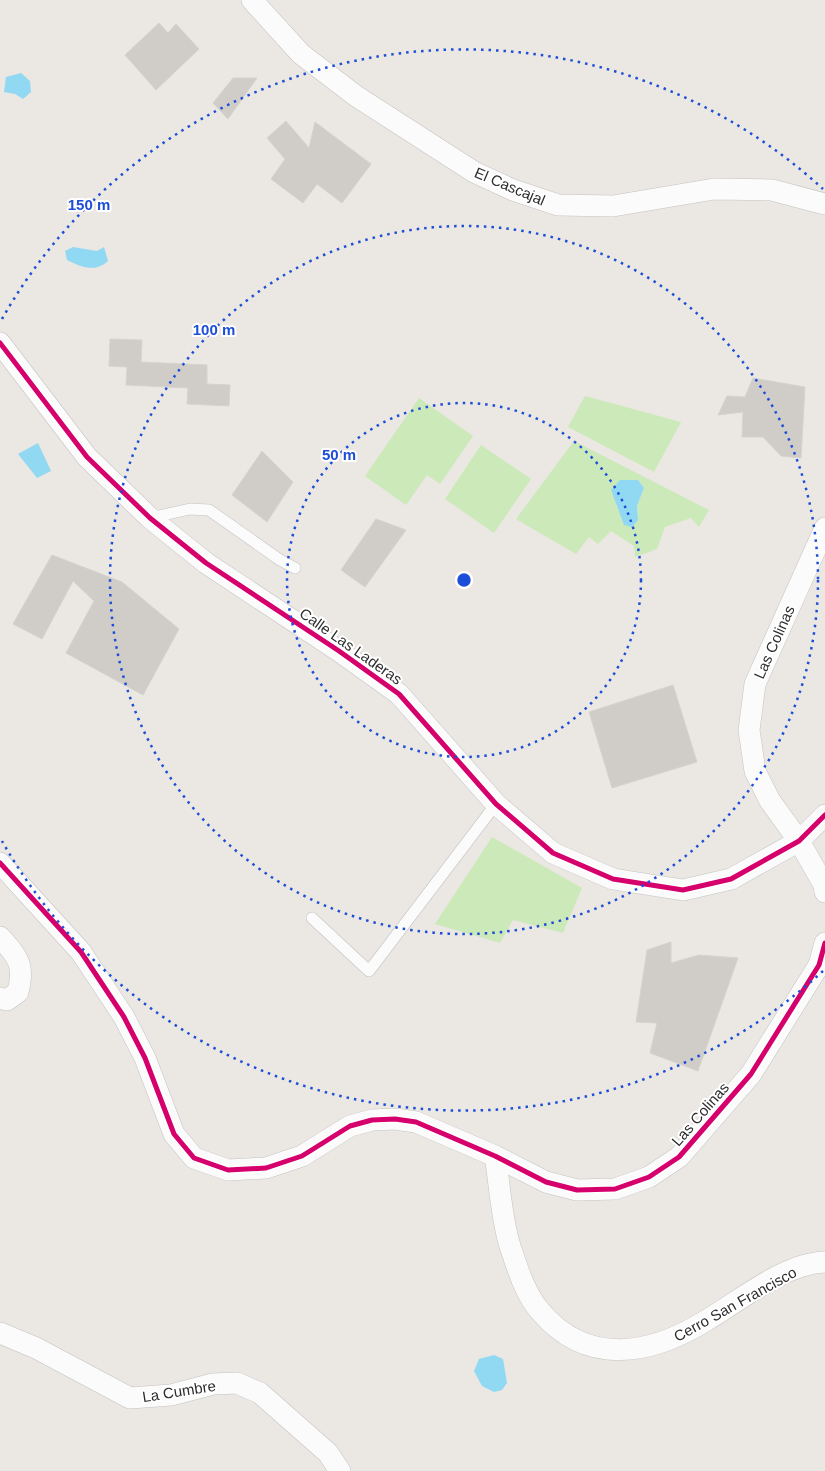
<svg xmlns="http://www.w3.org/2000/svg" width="825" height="1471" font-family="Helvetica,sans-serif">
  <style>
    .green { fill: #cce9b9; fill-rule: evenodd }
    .water { fill: #91d9f2 }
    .building { fill: #d0cdc9; stroke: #d6d3ce }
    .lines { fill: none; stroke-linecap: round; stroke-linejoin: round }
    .service-casing { stroke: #c4c3c3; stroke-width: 12 }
    .minor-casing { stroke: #c4c3c3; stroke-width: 22 }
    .service { stroke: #fcfbfb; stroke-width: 11 }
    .minor { stroke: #fcfbfb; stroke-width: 21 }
    .cycleway-casing { stroke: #fff; stroke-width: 8 }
    .cycleway { stroke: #d6006c; stroke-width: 5 }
    .ring { fill: none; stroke: #1d4ed8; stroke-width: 2.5; stroke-dasharray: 2.5 5 }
    .labels { text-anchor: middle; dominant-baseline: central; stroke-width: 4; stroke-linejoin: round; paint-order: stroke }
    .street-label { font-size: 15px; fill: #2d2d2d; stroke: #fff }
    .centre { fill: #1d4ed8; stroke: #fff; stroke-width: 2.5 }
    .ring-label { font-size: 15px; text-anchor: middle; font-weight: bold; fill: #1d4ed8; stroke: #fff; stroke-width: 4; stroke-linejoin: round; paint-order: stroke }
  </style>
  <rect width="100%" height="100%" fill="#ebe7e2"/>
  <g class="green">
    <polygon points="585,396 681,422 654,472 568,427"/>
    <polygon points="419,398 473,436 440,484 427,475 406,505 365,476"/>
    <path d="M574,441L709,510L699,527L691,518L665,527L657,549L635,557L634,546L611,531L598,544L589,537L576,554L516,519ZM644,488L637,506L638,520L622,517L616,505Z"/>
    <polygon points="481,445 531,479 494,533 445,499"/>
    <polygon points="492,837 582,888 563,933 513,920 500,943 435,924"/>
  </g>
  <g class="water">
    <polygon points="21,73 30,81 31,92 23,99 15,94 4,92 6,77"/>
    <path d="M73,247L97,251L104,247L108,261C95,273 81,267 67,260L65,251Z"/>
    <polygon points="38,443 51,471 37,478 18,454"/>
    <polygon points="620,480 638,480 644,488 637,506 638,520 632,527 624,525 611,490"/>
    <polygon points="494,1355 503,1359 507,1383 502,1390 494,1392 482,1386 474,1371 479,1359"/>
  </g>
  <g class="building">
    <polygon points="159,23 168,33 176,24 199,49 156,90 125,55"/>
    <polygon points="233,78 257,78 228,119 213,103"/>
    <polygon points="286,121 309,148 315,122 371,164 342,203 317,184 303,203 271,179 285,159 267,138"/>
    <polygon points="110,339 142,340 141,362 207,365 207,384 230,385 229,406 187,404 188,388 126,385 127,367 109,366"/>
    <polygon points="753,378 805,387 801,458 781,456 763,437 742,437 743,412 718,415 727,396 745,397"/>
    <polygon points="262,451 293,482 267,522 232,495"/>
    <polygon points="376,519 406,530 365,587 341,570"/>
    <polygon points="52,555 122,582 179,629 143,695 66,653 94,601 73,581 42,639 13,624"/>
    <polygon points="673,685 697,762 612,788 589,712"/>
    <polygon points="671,942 671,963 699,955 738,958 698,1071 650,1053 657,1023 636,1022 647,950"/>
  </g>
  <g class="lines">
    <g class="service-casing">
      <g id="service">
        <polyline points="150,518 190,509 209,510 280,560 295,568"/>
        <polyline points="312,918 369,971 496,804"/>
      </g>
    </g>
    <g class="minor-casing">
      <g id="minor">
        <polyline points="252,0 301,54 356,96 474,172 513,190 558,205 613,206 714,189 772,190 825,204"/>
        <polyline points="0,343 87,457 150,518 206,563 339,651 399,694 496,804 553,853 613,879 683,890 731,879 799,841 825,815"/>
        <polyline points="825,528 755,684 749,730 755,771 770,801 799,841 824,885 825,892"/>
        <polyline points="0,863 81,952 124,1017 145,1058 174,1134 194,1158 228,1170 266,1168 302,1156 350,1126 372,1120 395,1119 416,1122 495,1156 546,1182 577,1190 615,1189 649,1177 679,1157 751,1074 819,965 825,943"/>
        <path d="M0,937C18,957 25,965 18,992L7,1000L0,998"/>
        <path d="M495,1156C500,1185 501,1217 510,1246C517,1267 525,1294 540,1311C587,1367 651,1355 707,1320C741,1300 785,1263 825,1262"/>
        <polyline points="0,1333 36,1348 130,1398 171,1395 213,1384 237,1383 260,1393 328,1453 340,1471"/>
      </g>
    </g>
    <use href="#service" class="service"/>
    <use href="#minor" class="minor"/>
    <g class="cycleway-casing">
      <g id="cycleway">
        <polyline points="0,343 87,457 150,518 206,563 339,651 399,694 496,804 553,853 613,879 683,890 731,879 799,841 825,815"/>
        <polyline points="0,863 81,952 124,1017 145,1058 174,1134 194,1158 228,1170 266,1168 302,1156 350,1126 372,1120 395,1119 416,1122 495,1156 546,1182 577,1190 615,1189 649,1177 679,1157 751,1074 819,965 825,943"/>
      </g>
    </g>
    <use href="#cycleway" class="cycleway"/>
  </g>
  <g class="ring">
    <circle cx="464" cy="580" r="177"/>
    <circle cx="464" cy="580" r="354"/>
    <path d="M823 971A531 531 0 0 1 2 841M2 319A531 531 0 0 1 823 189"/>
  </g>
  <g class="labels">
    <g class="street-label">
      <text transform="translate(510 186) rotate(23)">El Cascajal</text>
      <text transform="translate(774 642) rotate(-66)">Las Colinas</text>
      <text transform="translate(351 646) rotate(35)">Calle Las Laderas</text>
      <text transform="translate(700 1114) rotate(-49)">Las Colinas</text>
      <text transform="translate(735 1304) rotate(-29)">Cerro San Francisco</text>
      <text transform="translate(179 1391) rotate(-9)">La Cumbre</text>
    </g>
  </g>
  <circle cx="464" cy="580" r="8" class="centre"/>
  <g class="ring-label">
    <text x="89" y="210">150 m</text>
    <text x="214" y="335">100 m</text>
    <text x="339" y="460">50 m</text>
  </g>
</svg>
